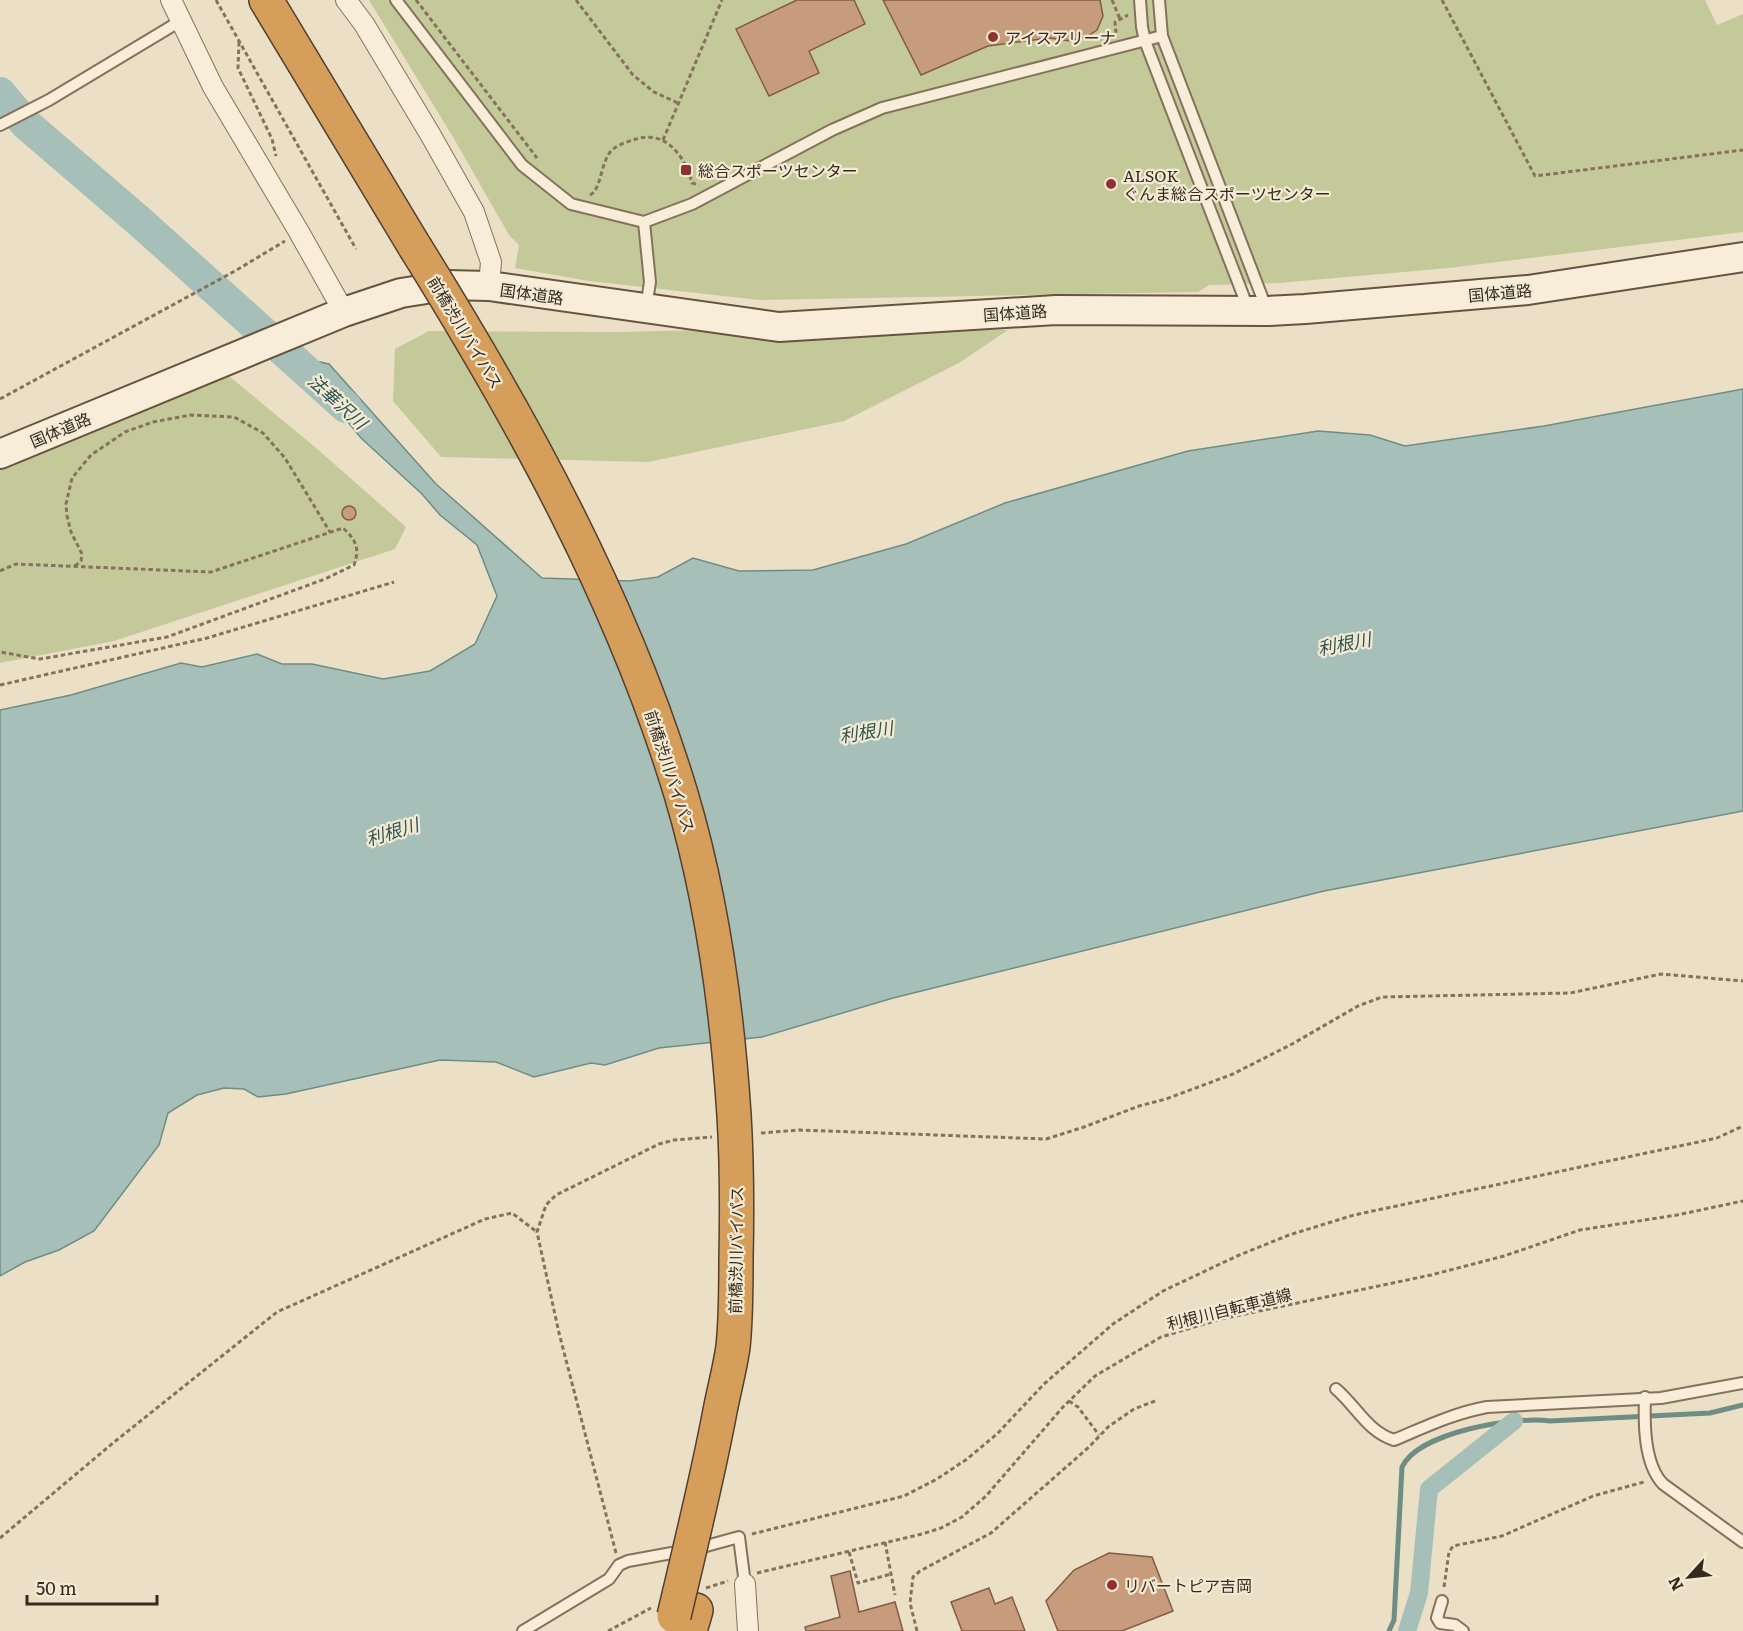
<svg xmlns="http://www.w3.org/2000/svg" width="1743" height="1631" font-family="Literata,'Noto Sans JP',serif">
  <style>
    .green { fill: #c4c99a }
    .water { fill: #a6bfb8; stroke: #6e8d85; stroke-width: 1.5 }
    .lines { fill: none; stroke-linecap: round; stroke-linejoin: round }
    .stream { stroke: #6e8d85; stroke-width: 5 }
    .canal { stroke: #a6bfb8; stroke-width: 18 }
    .river { stroke: #a6bfb8; stroke-width: 32 }
    .building { fill: #c79c7d; stroke: #835c44; stroke-width: 1.5 }
    .lane-casing { stroke: #85725c; stroke-width: 14 }
    .street-casing { stroke: #85725c; stroke-width: 22 }
    .secondary-casing { stroke: #67533f; stroke-width: 32 }
    .highway-casing { stroke: #534030; stroke-width: 36 }
    .path { stroke: #85725c; stroke-width: 3; stroke-dasharray: 4.5 3; stroke-linecap: butt }
    .lane { stroke: #f7edd8; stroke-width: 10 }
    .street { stroke: #f7edd8; stroke-width: 20 }
    .secondary { stroke: #f7edd8; stroke-width: 28 }
    .highway { stroke: #d59f5b; stroke-width: 33 }
    .highway-bridge-casing { stroke: #534030; stroke-width: 36; stroke-linecap: butt }
    .highway-bridge { stroke: #d59f5b; stroke-width: 33 }
    .poi-dot { fill: #913031; stroke: #f3ead4; stroke-width: 2 }
    .labels { text-anchor: middle; dominant-baseline: central; stroke-width: 4.5; stroke-linejoin: round; paint-order: stroke }
    .poi-label { font-size: 16px; fill: #362a1f; stroke: #f3ead4; text-anchor: start }
    .street-label { font-size: 16px; fill: #362a1f; stroke: #f3ead4 }
    .water-label { font-size: 18px; font-style: italic; fill: #2f5553; stroke: #f3ead4 }
  </style>
  <rect width="100%" height="100%" fill="#ebe0c5"/>
  <g class="green">
    <polygon points="369,0 1705,0 1717,25 1743,14 1743,232 1449,268 1279,283 1209,285 1198,292 759,300 589,281 515,268 519,245 509,235 453,137"/>
    <polygon points="820,327 1008,330 959,363 844,421 648,462 441,457 393,401 395,349 429,331 618,332"/>
    <polygon points="229,376 315,447 406,527 395,549 114,641 0,663 0,468"/>
  </g>
  <polygon class="water" points="311,360 329,364 436,484 542,578 629,581 658,577 693,558 739,571 813,570 906,544 1005,503 1188,451 1318,431 1370,435 1405,446 1544,426 1743,389 1743,811 1324,891 893,998 762,1037 659,1048 605,1065 591,1063 534,1077 496,1062 440,1060 286,1094 258,1097 244,1089 224,1088 197,1095 168,1113 159,1145 94,1231 59,1250 25,1262 0,1276 0,710 71,695 181,663 202,667 257,654 282,664 312,664 383,679 430,671 475,644 497,596 477,545 440,515 422,494 361,438 314,381"/>
  <g class="lines">
    <path class="stream" d="M1389,1631L1394,1620L1402,1467C1419,1432 1514,1416 1550,1421L1710,1413L1743,1405"/>
    <polyline class="canal" points="1407,1631 1419,1593 1429,1489 1514,1421"/>
    <polyline class="river" points="0,93 26,124 139,221 346,407"/>
  </g>
  <g class="building">
    <polygon points="797,0 854,0 865,24 809,51 819,73 769,96 736,29"/>
    <polygon points="883,0 1100,0 1103,16 1097,30 1088,36 1071,41 1049,38 988,46 921,75"/>
    <circle cx="349" cy="513" r="7"/>
    <polygon points="1109,1553 1152,1557 1173,1611 1122,1631 1058,1631 1046,1601 1074,1570"/>
    <polygon points="850,1571 859,1612 895,1602 903,1631 806,1631 805,1627 840,1617 831,1576"/>
    <polygon points="989,1588 995,1604 1012,1597 1025,1631 962,1631 951,1602"/>
  </g>
  <g class="lines">
    <g class="lane-casing">
      <g id="lane">
        <polyline points="396,0 522,165 571,204 644,222 692,204 832,130 882,108 1162,36"/>
        <polyline points="1140,0 1142,27 1145,41 1248,308"/>
        <polyline points="1159,0 1162,36 1267,310"/>
        <polyline points="0,125 49,100 182,20"/>
        <polyline points="644,222 650,282 646,308"/>
        <path d="M1336,1389C1357,1407 1367,1431 1394,1440C1425,1427 1454,1413 1487,1407L1661,1398L1743,1383"/>
        <path d="M1645,1397C1644,1424 1644,1464 1663,1484L1743,1542"/>
        <polyline points="1442,1601 1437,1618 1440,1623 1455,1625 1463,1631"/>
        <polyline points="523,1631 609,1579 619,1565 628,1561 699,1548 739,1537 745,1584"/>
      </g>
    </g>
    <g class="street-casing">
      <g id="street">
        <polyline points="171,0 213,87 299,232 344,312"/>
        <polyline points="346,0 364,24 430,134 474,212 491,262 489,286"/>
        <polyline points="745,1584 748,1631"/>
      </g>
    </g>
    <g class="secondary-casing">
      <polyline id="secondary" points="0,454 344,312 401,293 420,290 447,285 489,286 779,327 1056,310 1268,311 1305,309 1528,290 1743,257"/>
    </g>
    <g class="highway-casing">
      <g id="highway">
        <polyline points="266,0 415,247"/>
        <polyline points="690,1631 696,1610"/>
      </g>
    </g>
    <g class="path">
      <polyline points="216,0 356,249"/>
      <polyline points="416,0 537,158"/>
      <polyline points="576,0 633,75 654,92 678,103"/>
      <polyline points="1112,0 1120,19"/>
      <polyline points="1442,0 1535,176 1743,150"/>
      <polyline points="1116,33 1115,22 1128,15"/>
      <polyline points="239,42 238,68 272,139 276,156"/>
      <polyline points="663,140 722,0"/>
      <path d="M590,195C602,189 600,162 612,150C618,145 626,142 633,140C665,128 685,156 692,183L699,185"/>
      <polyline points="0,399 235,271 285,241"/>
      <polyline points="75,566 81,561 82,554 71,532 67,516 66,504 72,478 91,455 125,432 153,422 191,415 234,417 263,433 285,458 330,532"/>
      <path d="M0,571L16,564L211,572L343,528C356,540 360,548 354,565L325,579L167,637L40,659L0,652"/>
      <polyline points="0,685 207,638 394,582"/>
      <polyline points="761,1133 799,1130 1046,1139 1084,1127 1139,1106 1166,1099 1233,1074 1294,1043 1358,1006 1382,997 1570,993 1661,974 1743,981"/>
      <polyline points="1069,1401 1078,1407 1099,1435"/>
      <polyline points="752,1534 904,1496 937,1479 967,1459 997,1434 1044,1384 1113,1324 1163,1291 1237,1256 1289,1235 1354,1215 1717,1138 1743,1126"/>
      <polyline points="0,1538 113,1443 277,1312 485,1219 512,1213 537,1232"/>
      <polyline points="885,1542 895,1595"/>
      <polyline points="849,1552 858,1583 891,1574"/>
      <polyline points="616,1553 559,1333 537,1232 546,1205 556,1195 659,1144 674,1140 712,1137"/>
      <polyline points="757,1573 922,1534 941,1528 962,1517 986,1496 1063,1407 1095,1376 1161,1337 1221,1319 1431,1275 1504,1256 1580,1230 1677,1215 1743,1201"/>
      <polyline points="1444,1587 1449,1552 1453,1546 1502,1536 1593,1496 1644,1482"/>
      <polyline points="706,1588 728,1581"/>
      <polyline points="608,1631 651,1608"/>
      <polyline points="917,1631 910,1603 913,1577 920,1571 991,1533 1089,1447 1108,1427 1134,1409 1155,1401"/>
    </g>
    <use href="#lane" class="lane"/>
    <use href="#street" class="street"/>
    <use href="#secondary" class="secondary"/>
    <use href="#highway" class="highway"/>
    <g class="highway-bridge-casing">
      <path id="highway-bridge" d="M415,247C522,419 622,599 681,794C712,898 727,1007 734,1115C737,1163 737,1212 736,1260C736,1289 736,1318 733,1347C730,1368 724,1390 720,1411C707,1480 690,1548 674,1616"/>
    </g>
    <use href="#highway-bridge" class="highway-bridge"/>
  </g>
  <g class="poi-dot">
    <circle cx="993" cy="37" r="6"/>
    <rect x="680" y="164" width="12" height="12" rx="3"/>
    <circle cx="1111" cy="184" r="6"/>
    <circle cx="1112" cy="1585" r="6"/>
  </g>
  <g class="labels">
    <g class="poi-label">
      <text x="1005" y="37">アイスアリーナ</text>
      <text x="698" y="170">総合スポーツセンター</text>
      <text x="1123" y="175">ALSOK<tspan x="1123" dy="18">ぐんま総合スポーツセンター</tspan></text>
      <text x="1124" y="1585">リバートピア吉岡</text>
    </g>
    <g class="street-label">
      <text transform="translate(1500 292) rotate(-5)">国体道路</text>
      <text transform="translate(532 293) rotate(8)">国体道路</text>
      <text transform="translate(1015 312) rotate(-4)">国体道路</text>
      <text transform="translate(466 332) rotate(59)">前橋渋川バイパス</text>
      <text transform="translate(60 429) rotate(-23)">国体道路</text>
      <text transform="translate(671 771) rotate(72)">前橋渋川バイパス</text>
      <text transform="translate(735 1250) rotate(-89)">前橋渋川バイパス</text>
      <text transform="translate(1229 1308) rotate(-14)">利根川自転車道線</text>
    </g>
    <g class="water-label">
      <text transform="translate(338 401) rotate(42)">法華沢川</text>
      <text transform="translate(1344 643) rotate(-11)">利根川</text>
      <text transform="translate(866 731) rotate(-9)">利根川</text>
      <text transform="translate(392 831) rotate(-17)">利根川</text>
    </g>
  </g>
  <g transform="translate(1689 1577) rotate(243)" stroke="#f3ead4" stroke-width="4.5" paint-order="stroke">
  <path d="M0-4.5L10 22L0 15L-10 22Z" fill="#362a1f"/>
  <text y="-9" font-size="16" font-weight="bold" text-anchor="middle" fill="#362a1f">N</text>
  </g>
  <path d="M27 1595v9h130v-9" fill="none" stroke="#362a1f" stroke-width="3"/>
  <text x="36" y="1595" font-size="18" fill="#362a1f" stroke="#f3ead4" stroke-width="4.5" paint-order="stroke">50 m</text>
</svg>
